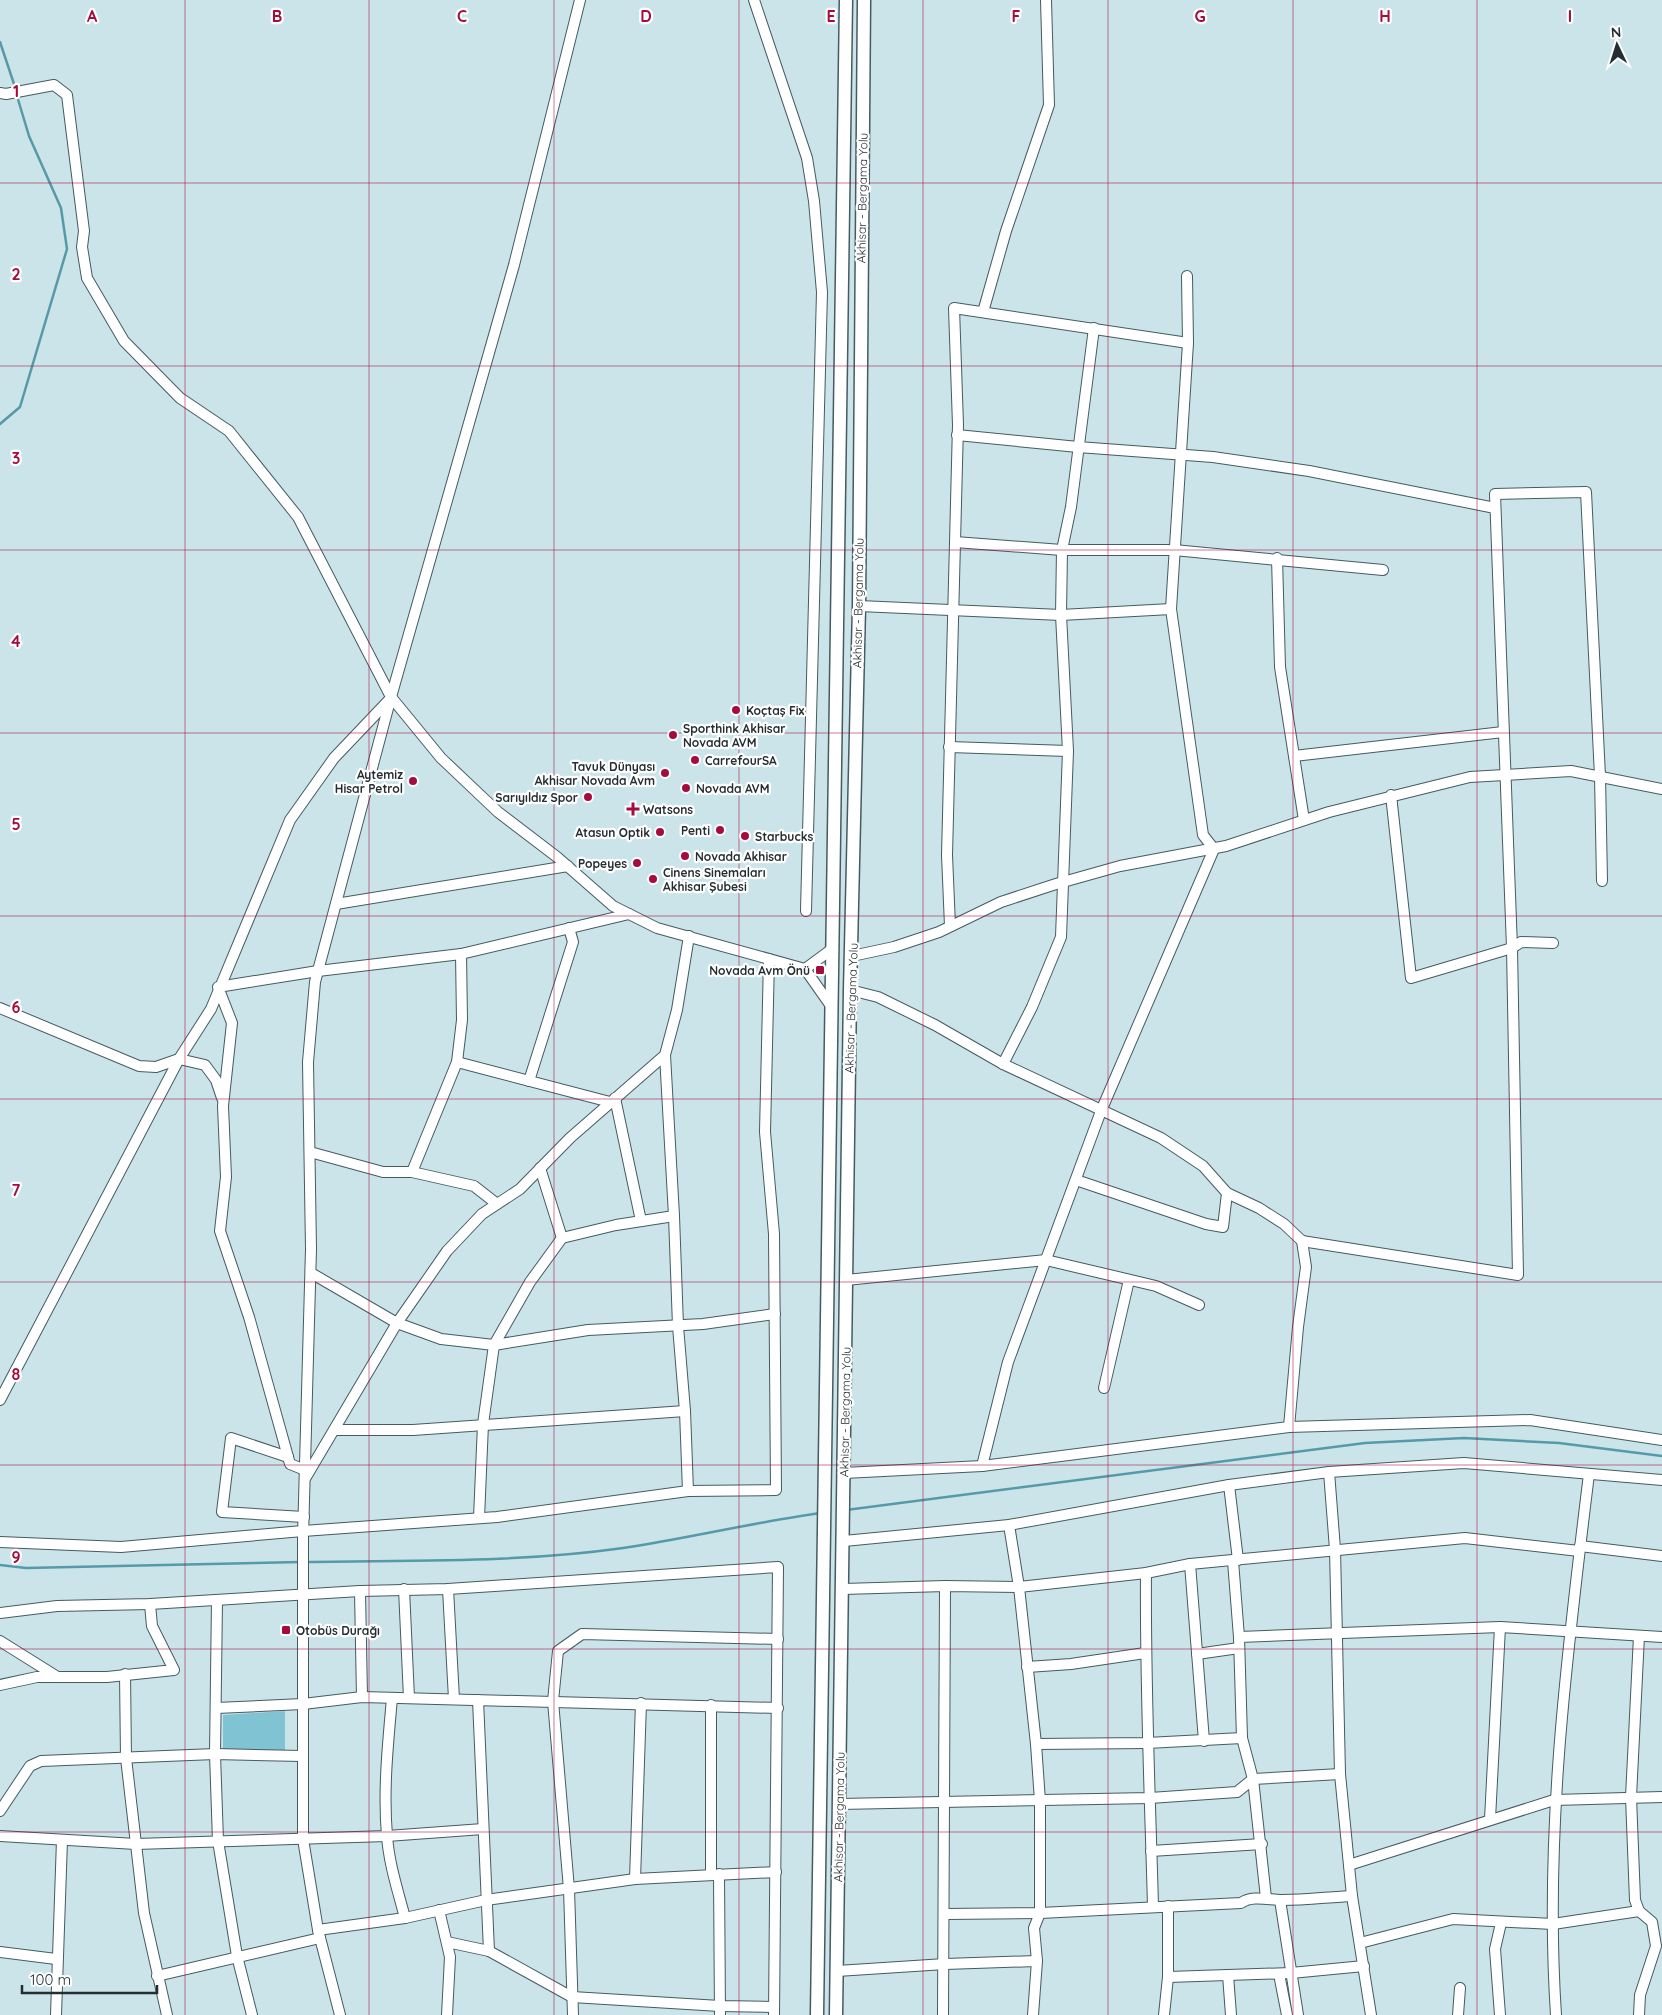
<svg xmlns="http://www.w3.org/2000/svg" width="1662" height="2015" font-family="Quicksand,sans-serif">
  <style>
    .green { fill: #80c3d3 }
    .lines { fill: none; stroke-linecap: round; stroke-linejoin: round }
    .stream { stroke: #569aa9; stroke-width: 2.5 }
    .minor-casing { stroke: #455b60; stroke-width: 12 }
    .major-casing { stroke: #455b60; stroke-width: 15 }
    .minor { stroke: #fff; stroke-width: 10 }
    .major { stroke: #fff; stroke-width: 12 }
    .grid { fill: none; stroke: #a50b3c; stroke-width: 1; stroke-opacity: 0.55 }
    .poi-dot { fill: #a50b3c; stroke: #fff; stroke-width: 2 }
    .labels { text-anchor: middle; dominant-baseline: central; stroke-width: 4.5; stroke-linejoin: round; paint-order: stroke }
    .street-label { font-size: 12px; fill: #242e30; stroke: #fff }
    .poi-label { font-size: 12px; font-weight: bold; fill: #242e30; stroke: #fff; text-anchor: start }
    .grid-label { font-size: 16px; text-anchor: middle; font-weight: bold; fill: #a50b3c; stroke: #fff; stroke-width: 4.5; stroke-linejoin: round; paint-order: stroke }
  </style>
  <rect width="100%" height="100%" fill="#cae4ea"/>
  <polygon class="green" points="285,1711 285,1751 223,1750 223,1715"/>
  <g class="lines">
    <g class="stream">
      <polyline points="0,42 16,90"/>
      <polyline points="0,424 20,407 67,249 61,208 29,136 17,96"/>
      <polyline points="846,1510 1365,1443 1464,1438 1559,1443 1662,1456"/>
      <path d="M305,1562C411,1560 518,1563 623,1548C690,1538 755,1522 821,1513"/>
      <polyline points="0,1565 26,1568 300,1562"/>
    </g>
    <g class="minor-casing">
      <g id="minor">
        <polyline points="754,0 807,158 814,201 822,292 806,911"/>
        <polyline points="0,93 6,94 54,85 67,95 84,231 82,247 87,278 124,341 180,398 229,431 298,517 391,697 441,758 498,812 557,857 613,906 657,928 805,969 831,1006"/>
        <polyline points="983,312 1006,231 1049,105 1046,0"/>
        <polyline points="957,435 1078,447 1213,457 1309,471 1495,508"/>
        <polyline points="955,542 1062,550 1174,550 1383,570"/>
        <polyline points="1277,558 1280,667 1304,820"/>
        <polyline points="859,606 1061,615 1171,609"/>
        <polyline points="949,747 1068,751"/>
        <polyline points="1294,756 1503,732"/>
        <polyline points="1391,795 1411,978 1512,948 1521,942 1553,943"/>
        <polyline points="336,904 568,866"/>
        <polyline points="950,926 947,855 958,425 954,308 1188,343"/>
        <polyline points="852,956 894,947 939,932 1001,902 1056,884 1120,866 1226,846 1329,812 1470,777 1571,771 1662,789"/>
        <polyline points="805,969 832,949"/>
        <polyline points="850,990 878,997 935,1025 1003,1064 1161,1138 1203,1166 1227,1193 1259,1208 1284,1224 1302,1241 1306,1267 1298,1327 1289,1427"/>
        <polyline points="0,1008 139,1066 156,1067 179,1059 205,1065 216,1080 222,1098"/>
        <polyline points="665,1055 674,1216 678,1326 685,1411 688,1491"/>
        <polyline points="457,1062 610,1102"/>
        <polyline points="1003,1064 1032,1007 1061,937 1068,751 1061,615 1062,550 1071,507 1094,328"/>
        <polyline points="529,1081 573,942 569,928"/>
        <polyline points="615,1098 641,1221"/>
        <polyline points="310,1152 383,1172 412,1172 457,1062 462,1020 461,954"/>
        <polyline points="540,1168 562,1238"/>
        <polyline points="412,1172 474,1186 497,1204"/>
        <polyline points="1076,1180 1206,1224 1223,1227 1227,1193"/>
        <polyline points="1302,1241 1518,1275 1512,948 1495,494 1586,492 1600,776 1602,881"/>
        <polyline points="311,1273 397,1323 441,1339 494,1345 588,1330 703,1324 775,1314"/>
        <polyline points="846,1280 1046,1260 1156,1286 1199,1305"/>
        <polyline points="1104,1388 1129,1280"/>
        <polyline points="0,1400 179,1059 211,1009 290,820 334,758 391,698"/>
        <polyline points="334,1430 413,1430 685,1411"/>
        <polyline points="288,1457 231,1438 222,1512 304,1517"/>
        <polyline points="982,1466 1008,1362 1101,1111 1214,849 1203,835 1171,609 1188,343 1187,276"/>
        <polyline points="305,1470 290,1464 249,1317 220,1231 226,1177 223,1106 232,1023 218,987 318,971 461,954 629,914"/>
        <polyline points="1329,1472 1335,1549 1340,1774 1352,1896 1371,2015"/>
        <polyline points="844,1473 982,1466 1289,1427 1530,1420 1662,1440"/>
        <polyline points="306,1477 397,1323 447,1251 482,1214 520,1189 570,1138 665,1055 677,1010 689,936"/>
        <polyline points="1229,1485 1238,1560"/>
        <polyline points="479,1518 483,1424 494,1345 530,1282 562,1238 616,1225 674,1216"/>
        <polyline points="1009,1525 1019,1587 1036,1744 1040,1801 1040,1913 1034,1928 1037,1961 1033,2015"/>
        <polyline points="844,1541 1009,1525 1229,1485 1329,1472 1464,1463 1662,1480"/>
        <polyline points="0,1542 121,1547 303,1531 497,1517 688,1491 776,1490 774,1234 765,1132 769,959"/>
        <polyline points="1580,1546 1662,1556"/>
        <polyline points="1233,1561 1239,1637 1242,1738 1253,1779 1266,1898"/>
        <polyline points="1190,1564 1204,1741"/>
        <path d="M1146,1573C1145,1684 1150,1795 1153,1906"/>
        <polyline points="404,1589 409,1698"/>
        <polyline points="448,1589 454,1699"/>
        <polyline points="843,1589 945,1586 1019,1587 1146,1573 1190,1564 1465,1538 1579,1551"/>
        <polyline points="360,1591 362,1697"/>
        <polyline points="217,1600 215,1754 218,1841 237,1956 252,2015"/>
        <polyline points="0,1613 57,1606 150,1604 360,1591 448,1589 778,1567 774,2015"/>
        <polyline points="1239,1637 1500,1627 1662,1637"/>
        <polyline points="0,1641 56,1676"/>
        <polyline points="1197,1654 1239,1648"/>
        <polyline points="1027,1667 1071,1664 1145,1653"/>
        <polyline points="125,1674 126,1758 144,1913 167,2015"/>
        <polyline points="0,1685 37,1677 107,1677 174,1670 152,1626 150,1604"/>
        <path d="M392,1698C388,1744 383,1789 387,1836C389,1864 398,1891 405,1918"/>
        <polyline points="478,1700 489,1951"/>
        <polyline points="216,1708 303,1704 362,1697 778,1708"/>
        <polyline points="1036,1744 1147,1743 1242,1738"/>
        <polyline points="839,1804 1150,1798 1237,1792 1253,1779 1340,1774"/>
        <polyline points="0,1811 30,1766 41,1761 215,1754 302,1756"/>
        <polyline points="1490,1819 1500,1627"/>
        <polyline points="0,1836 136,1844 387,1836 483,1829"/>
        <polyline points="1151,1851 1262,1844"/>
        <polyline points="1349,1865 1554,1800 1662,1797"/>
        <polyline points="711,1874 711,1705"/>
        <polyline points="719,1874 720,2015"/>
        <polyline points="635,1879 641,1703"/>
        <polyline points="1280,1900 1298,2015"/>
        <polyline points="439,1910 450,1957 447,2015"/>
        <path d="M945,1914L1040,1913L1241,1903C1252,1895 1269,1900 1282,1900C1306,1900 1329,1897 1352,1896"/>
        <polyline points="318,1930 405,1918 486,1900 635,1879 776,1872"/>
        <polyline points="447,1942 489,1951 572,1997 720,2006 774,2007"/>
        <polyline points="1360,1943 1453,1919 1553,1924 1639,1911"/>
        <polyline points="0,1952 56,1959"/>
        <polyline points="837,1971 945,1964 1037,1961"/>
        <polyline points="1279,1974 1287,2015"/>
        <polyline points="1228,1975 1231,2015"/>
        <polyline points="157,1976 320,1938"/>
        <polyline points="1168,1977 1291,1973 1364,1966"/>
        <polyline points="56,2015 62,1840"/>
        <polyline points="340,2015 318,1930 303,1839 303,1537 311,1249 308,1062 315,982 391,697 514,265 580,0"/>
        <polyline points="573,2015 569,1889 553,1701 558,1651 582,1634 778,1639"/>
        <polyline points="943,2015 945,1586"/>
        <polyline points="1164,2015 1168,1977 1168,1906"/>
        <polyline points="1458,2015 1460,1988"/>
        <polyline points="1500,2015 1495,1949 1501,1923"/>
        <path d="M1556,2015C1544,1834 1567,1653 1589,1474"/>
        <polyline points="1639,2015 1640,1995 1656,1946 1652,1922 1639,1911 1635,1900 1631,1797 1639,1636"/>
      </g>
    </g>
    <g class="major-casing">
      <g id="major">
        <polyline points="817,2015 846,0"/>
        <polyline points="836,2015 850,990 859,606 864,0"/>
      </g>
    </g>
    <use href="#minor" class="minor"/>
    <use href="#major" class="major"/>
  </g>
  <path class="grid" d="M185,0V2015M369,0V2015M554,0V2015M739,0V2015M923,0V2015M1108,0V2015M1293,0V2015M1477,0V2015M0,183H1662M0,366H1662M0,550H1662M0,733H1662M0,916H1662M0,1099H1662M0,1282H1662M0,1465H1662M0,1649H1662M0,1832H1662"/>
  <g class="poi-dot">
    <circle cx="736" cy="710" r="5"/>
    <circle cx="673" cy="735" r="5"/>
    <circle cx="695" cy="760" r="5"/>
    <circle cx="665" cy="773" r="5"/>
    <circle cx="413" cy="781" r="5"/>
    <circle cx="686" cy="788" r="5"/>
    <circle cx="588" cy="797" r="5"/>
    <path d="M630.5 801.5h5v5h5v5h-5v5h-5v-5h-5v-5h5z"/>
    <circle cx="720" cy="830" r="5"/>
    <circle cx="660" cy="832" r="5"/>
    <circle cx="745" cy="836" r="5"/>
    <circle cx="685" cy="856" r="5"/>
    <circle cx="637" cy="863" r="5"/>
    <circle cx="653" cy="879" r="5"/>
    <rect x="815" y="965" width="10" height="10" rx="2.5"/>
    <rect x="281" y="1625" width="10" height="10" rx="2.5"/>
  </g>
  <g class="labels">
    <g class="street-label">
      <text transform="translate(862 198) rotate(-89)">Akhisar - Bergama Yolu</text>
      <text transform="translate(858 603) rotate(-89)">Akhisar - Bergama Yolu</text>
      <text transform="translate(851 1008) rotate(-88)">Akhisar - Bergama Yolu</text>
      <text transform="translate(845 1412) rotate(-89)">Akhisar - Bergama Yolu</text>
      <text transform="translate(839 1817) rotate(-89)">Akhisar - Bergama Yolu</text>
    </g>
    <g class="poi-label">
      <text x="746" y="710">Koçtaş Fix</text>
      <text x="683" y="728">Sporthink Akhisar<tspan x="683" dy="14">Novada AVM</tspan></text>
      <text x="705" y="760">CarrefourSA</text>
      <text x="655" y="766" text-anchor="end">Tavuk Dünyası<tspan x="655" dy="14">Akhisar Novada Avm</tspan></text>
      <text x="403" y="774" text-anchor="end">Aytemiz<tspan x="403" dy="14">Hisar Petrol</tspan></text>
      <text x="696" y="788">Novada AVM</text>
      <text x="578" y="797" text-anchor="end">Sarıyıldız Spor</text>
      <text x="643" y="809">Watsons</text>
      <text x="710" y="830" text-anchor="end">Penti</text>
      <text x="650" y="832" text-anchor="end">Atasun Optik</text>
      <text x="755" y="836">Starbucks</text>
      <text x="695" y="856">Novada Akhisar</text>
      <text x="627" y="863" text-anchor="end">Popeyes</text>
      <text x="663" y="872">Cinens Sinemaları<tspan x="663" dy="14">Akhisar Şubesi</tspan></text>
      <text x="810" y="970" text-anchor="end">Novada Avm Önü</text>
      <text x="296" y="1630">Otobüs Durağı</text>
    </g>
  </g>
  <g class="grid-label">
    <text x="92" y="22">A</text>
    <text x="277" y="22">B</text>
    <text x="462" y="22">C</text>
    <text x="646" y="22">D</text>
    <text x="831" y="22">E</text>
    <text x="1016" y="22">F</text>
    <text x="1200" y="22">G</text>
    <text x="1385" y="22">H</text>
    <text x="1570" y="22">I</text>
    <text x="16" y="97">1</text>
    <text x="16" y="280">2</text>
    <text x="16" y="464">3</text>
    <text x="16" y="647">4</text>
    <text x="16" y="830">5</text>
    <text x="16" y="1013">6</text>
    <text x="16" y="1196">7</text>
    <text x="16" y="1380">8</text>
    <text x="16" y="1563">9</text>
  </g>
  <g transform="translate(1617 45) rotate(356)" stroke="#ffffff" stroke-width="4" paint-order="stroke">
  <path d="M0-4L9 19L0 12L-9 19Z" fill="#242e30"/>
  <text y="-8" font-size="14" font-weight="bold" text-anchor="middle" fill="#242e30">N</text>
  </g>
  <path d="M22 1985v8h135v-8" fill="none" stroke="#242e30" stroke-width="2.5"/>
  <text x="30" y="1985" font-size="15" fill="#242e30" stroke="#ffffff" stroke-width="4" paint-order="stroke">100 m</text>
</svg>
